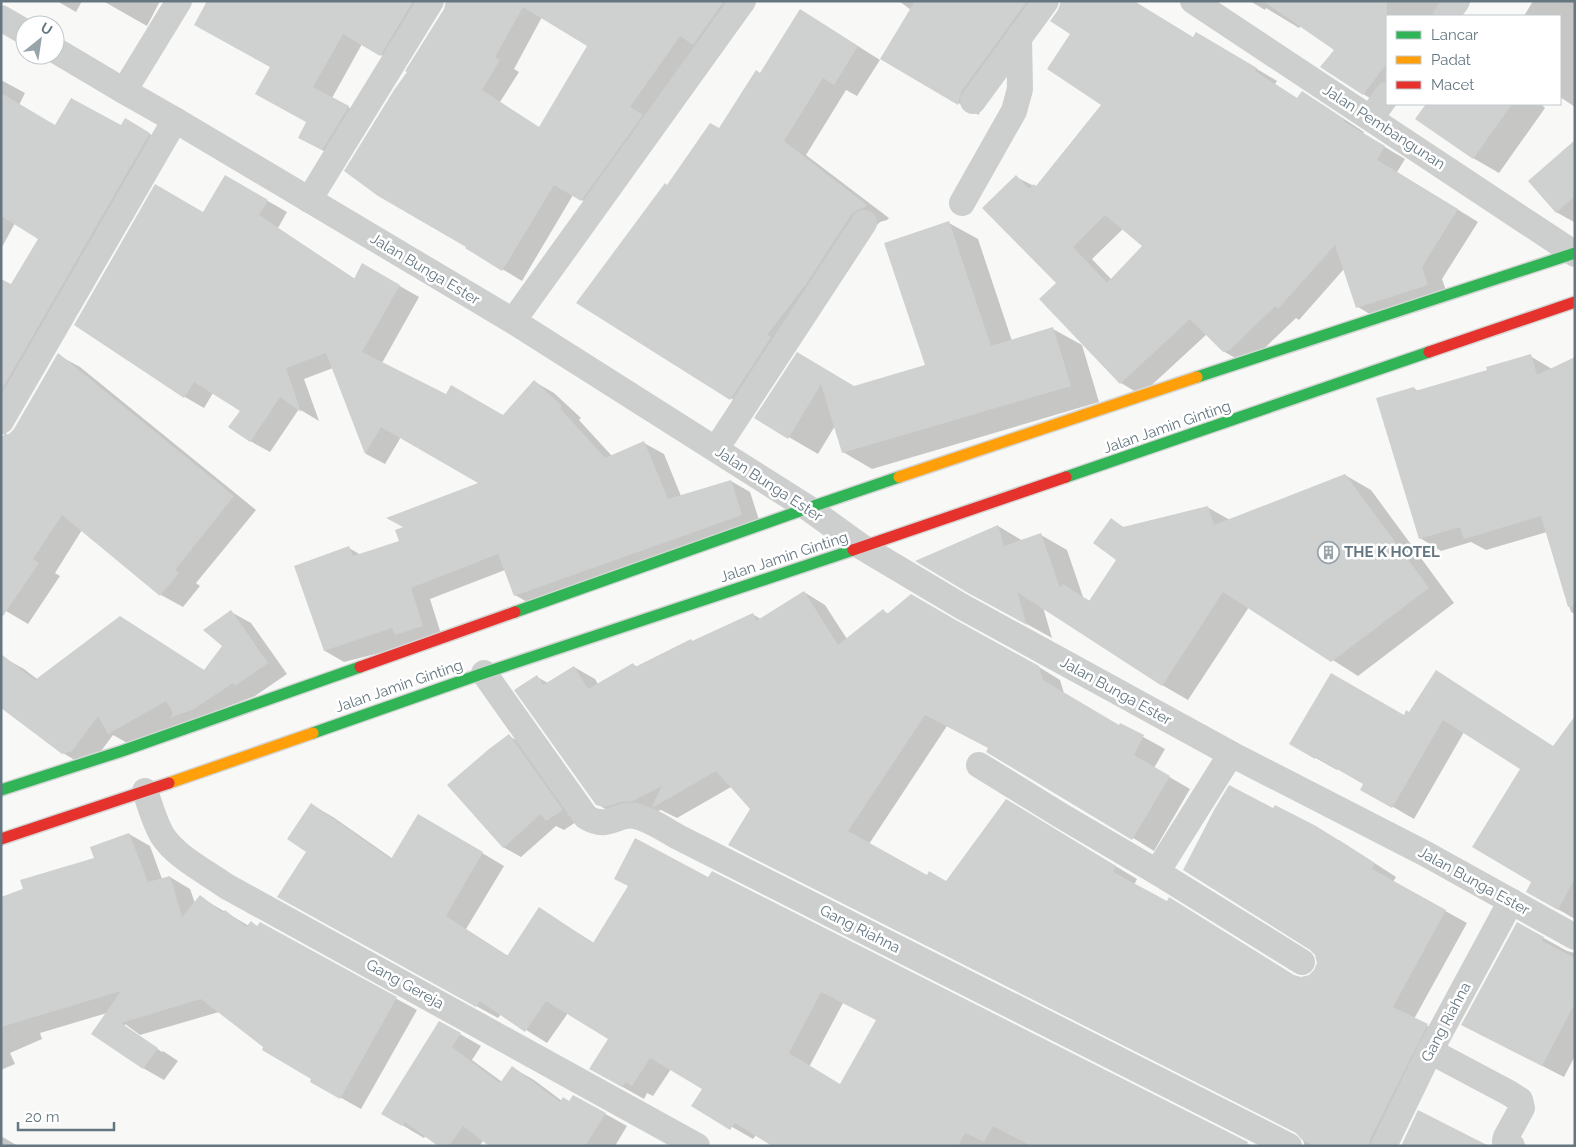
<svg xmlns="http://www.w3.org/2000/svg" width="1576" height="1147" font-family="Raleway,sans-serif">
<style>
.shadow{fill:#0003;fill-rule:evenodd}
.building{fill:#cfd1d1;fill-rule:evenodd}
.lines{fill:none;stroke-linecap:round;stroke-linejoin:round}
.fast-casing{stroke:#d4d5d5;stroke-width:14}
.slow-casing{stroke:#d4d5d5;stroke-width:14}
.jam-casing{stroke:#d4d5d5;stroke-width:14}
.street{stroke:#cdcece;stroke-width:26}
.fast{stroke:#30b455;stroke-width:11}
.slow{stroke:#ff9f0a;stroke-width:11}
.jam{stroke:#e5322d;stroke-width:11}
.labels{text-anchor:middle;stroke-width:5;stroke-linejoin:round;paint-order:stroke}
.street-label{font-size:15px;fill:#647781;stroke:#fff}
.poi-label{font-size:15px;font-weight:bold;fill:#647781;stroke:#fff;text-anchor:start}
</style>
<rect width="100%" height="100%" fill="#f8f8f7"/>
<!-- shadow -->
<g class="shadow">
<polygon points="57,1 82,1 76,12"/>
<polygon points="103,1 160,1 147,26"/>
<polygon points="208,1 441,1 400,66 362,44 332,98 368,118 342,161 300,138 308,122 272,67"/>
<path d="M447 1H750L601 211 573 195 522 281 467 248 408 72 445 9ZM542 17 589 45 540 128 500 102 519 72 514 69Z"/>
<polygon points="899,1 1058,1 981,104 979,115 882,59 911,10"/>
<polygon points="1250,1 1467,1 1456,16 1387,16 1387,104 1385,107 1363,94 1336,50 1301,26 1299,28 1266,8 1265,10"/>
<polygon points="1533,1 1575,1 1575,107 1560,97 1560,16 1524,16"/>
<polygon points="823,24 880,60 857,96 846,90 806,155 889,218 887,220 880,222 874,228 753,412 578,303 668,187 719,130 761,74"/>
<path d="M1193 39 1217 45 1277 81 1275 84 1298 99 1302 93 1323 105 1364 132 1363 134 1405 159 1397 172 1478 222 1442 279 1448 296 1378 319 1358 307 1344 269 1299 320 1296 318 1251 361 1244 363 1223 351 1207 334 1141 395 1121 383 1058 283 1016 177 1036 187ZM1123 229 1144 245 1112 280 1092 259Z"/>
<polygon points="1,80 25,93 19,105 56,127 122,127 126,120 170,146 8,425 6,433 7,436 10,435 15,429 58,355 80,367 256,510 196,583 200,586 183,607 161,595 82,530 55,573 60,576 28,624 1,608 7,436 1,433 1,280 12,286 40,239 15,223 1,249"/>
<polygon points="1427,104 1541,104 1545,108 1499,173 1473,158 1417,119"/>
<polygon points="1575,153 1575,221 1574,222 1556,212"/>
<polygon points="226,177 287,212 278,228 355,279 363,265 419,297 382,363 447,396 503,416 535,382 554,393 581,418 579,420 612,456 644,443 664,454 681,496 731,481 750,492 761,526 534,606 515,595 505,570 430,599 442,637 344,662 325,651 349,548 361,555 401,542 481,483 401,437 385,464 366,454 333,368 304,379 319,421 299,409 270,452 250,441 241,410 213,393 204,408 185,397 75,325 204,214"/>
<polygon points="949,223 978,239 1012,341 1053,329 1082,345 1099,402 872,469 843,452 835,426 818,454 756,418 798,354 854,387 926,366"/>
<polygon points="1530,356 1552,369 1575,359 1575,614 1571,612 1547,532 1486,550 1471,542 1441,551 1420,538 1414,388 1419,392 1489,371"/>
<polygon points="1345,475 1371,490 1454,603 1358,676 1249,607 1188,700 1162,685 1043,607 1052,638 996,607 998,526 1023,541 1041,535 1067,550 1083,597 1090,601 1118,559 1111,520 1125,528 1207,507 1230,520"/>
<polygon points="804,592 825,605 847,639 883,611 889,614 1039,667 1060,680 1064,693 1119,726 1120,724 1165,749 1154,768 1190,789 1154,851 989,748 947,726 869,844 928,877 946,882 1027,813 1137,879 1134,885 1296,977 1302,978 1310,976 1316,970 1339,840 1396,877 1393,882 1467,923 1414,1019 1448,1037 1395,1146 1305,1146 1301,1135 751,857 729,845 751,809 731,787 677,818 661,810 655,812 619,817 597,804 537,677 548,683 574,667 595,679 598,684 633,664 637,667 691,640 693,642 752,614 761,619"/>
<polygon points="231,612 251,623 287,674 255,696 129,744 113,735 93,762 83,765 63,753 4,658 24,669 37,679 120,617 205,671 224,646"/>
<polygon points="1436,672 1554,747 1575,718 1575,919 1528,892 1533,882 1521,768 1464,732 1414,819 1362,789 1365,784 1338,768 1337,770 1291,744 1404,716 1409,714"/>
<polygon points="509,736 526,746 579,820 564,830 556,826 521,857 503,847"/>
<path d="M312 805 333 817 393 859 440 828 504 866 466 929 508 956 540 909 594 943 709 879 713 873 1252 1146H775L756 1135 753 1139 694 1105 703 1089 671 1069 653 1096 647 1093 644 1099 612 1081 609 1039 568 1013 547 1043 501 1014 498 1018 300 909 308 852ZM843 1003 877 1020 840 1085 809 1067Z"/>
<polygon points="129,834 150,846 162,879 170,877 190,889 195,903 200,897 249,926 258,927 260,924 417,1010 361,1109 311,1081 313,1078 265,1047 219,1012 140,1035 125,1024 125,1027 162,1052 163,1051 178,1061 164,1080 143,1068 107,1013 40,1033 42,1039 10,1053 15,1064 1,1070 1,898 96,859"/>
<polygon points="1517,923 1567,951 1575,953 1575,1056 1564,1077 1463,1025"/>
<polygon points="439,1022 481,1046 472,1060 502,1082 513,1068 534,1080 562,1101 570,1102 573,1096 627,1126 615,1146 491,1146 484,1140 479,1146 440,1146 426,1135 424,1138 402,1125"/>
<polygon points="1,1136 18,1146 1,1146"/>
</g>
<!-- building -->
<g class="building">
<polygon points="207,1 413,1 380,56 343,34 313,87 349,106 322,150 298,138 306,122 255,94 270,67 194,25"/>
<path d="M446 1H724L693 45 680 36 630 107 643 115 581 201 554 185 502 271 465 248 466 247 378 196 344 171 394 90 407 72 405 71 444 9ZM523 7 587 46 539 127 482 90 500 60 495 57Z"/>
<polygon points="915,1 1027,1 961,92 958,105 880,59"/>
<path d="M1061 1H1134L1193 37 1196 32 1257 68 1255 71 1297 98 1302 91 1344 119 1343 121 1385 146 1377 160 1458 209 1422 267 1428 285 1356 308 1335 245 1278 309 1275 306 1230 350 1223 352 1190 319 1120 384 1039 299 1056 283 982 208 1016 175 1029 189 1034 184 1036 186 1101 105 1047 69 1070 34 1050 21 1058 10ZM1105 215 1142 246 1107 283 1073 247Z"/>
<polygon points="1263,1 1387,1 1387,63 1363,95 1320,67 1334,50"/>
<polygon points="800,9 858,46 834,85 823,78 784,141 867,205 864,208 857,210 851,215 806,284 767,335 771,337 730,400 576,303 665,183 667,185 710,123 719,128 756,70 760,73"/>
<polygon points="1,93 55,125 71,98 121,125 125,118 150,133 1,391 1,279 11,284 38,239 1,216"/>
<polygon points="1426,104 1512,104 1473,159 1415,119"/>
<polygon points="1575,140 1575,196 1556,213 1528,181"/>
<polygon points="225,175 268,200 259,215 354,279 362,263 400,285 362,352 446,394 451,385 503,415 534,380 562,406 560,408 605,458 644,441 668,499 731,480 742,515 514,596 498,554 411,588 423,626 395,635 392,628 324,651 294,566 349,546 353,556 399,541 395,530 403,527 386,518 478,483 381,427 365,454 326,353 286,368 301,412 280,397 250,442 228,427 240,411 194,382 184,398 74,325 155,184 203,212"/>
<polygon points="949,221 991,346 1053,327 1071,386 842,453 821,384 788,439 754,418 797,352 854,386 925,365 884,243"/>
<polygon points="58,353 234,496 175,570 179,573 160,596 62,515 33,559 39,563 1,619 1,436 9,434 14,429"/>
<polygon points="1531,354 1537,375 1575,357 1575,606 1568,607 1541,516 1464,539 1460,527 1419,539 1376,398 1414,387 1415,391 1487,370 1486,367"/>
<polygon points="1345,474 1429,588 1331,662 1223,592 1162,686 1017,592 1027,625 968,593 915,561 998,525 1004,546 1041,533 1060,588 1063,584 1089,601 1116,560 1093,543 1111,518 1123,527 1208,506 1214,525"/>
<polygon points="804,591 838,645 883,609 887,614 911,594 954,619 1039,666 1043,680 1119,725 1120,723 1144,735 1134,755 1170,776 1132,840 986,752 988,748 925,715 848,831 927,875 929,871 946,881 1006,799 1116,866 1113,872 1167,901 1169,897 1294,975 1301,977 1309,975 1314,970 1317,963 1315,955 1310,950 1183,870 1214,810 1229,785 1273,808 1275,805 1316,826 1375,863 1372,869 1446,910 1393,1007 1428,1024 1370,1139 1369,1146 1315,1146 1302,1140 1296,1133 728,845 750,809 716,771 654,807 652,806 662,786 633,801 621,802 605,807 596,805 514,690 537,675 543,685 574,666 588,689 633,663 635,667 691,639 692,641 753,613 756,621"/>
<polygon points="231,610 268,663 235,686 233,683 194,709 170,718 173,713 166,701 108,734 98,716 72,751 62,754 1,708 1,654 35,680 120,616 204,670 222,646 203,630"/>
<polygon points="1436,670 1553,746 1575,716 1575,878 1558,910 1526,892 1531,882 1472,847 1520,769 1443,720 1392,808 1360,790 1363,784 1316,757 1315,759 1289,744 1331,673 1404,715 1406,710 1409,712"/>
<polygon points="509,734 563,810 546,821 541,814 503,848 447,785 489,749"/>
<path d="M311 803 391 859 418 814 483 852 446 916 507 956 539 907 593 943 628 886 614 879 635 838 708 877 712 871 1248 1142 1246 1146H1031L993 1126 984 1142 965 1133 958 1146H772L735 1123 730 1130 691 1106 702 1089 650 1058 632 1086 626 1082 622 1087 589 1069 608 1039 546 1001 525 1032 480 1001 476 1007 277 897 306 852 287 839ZM821 992 876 1020 840 1084 789 1053Z"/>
<polygon points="129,833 148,882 170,876 182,917 200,895 223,913 225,910 246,927 251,921 257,926 260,922 397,997 340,1099 310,1082 311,1079 262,1050 263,1047 201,999 121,1023 158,1048 143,1069 91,1034 121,991 1,1027 1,897 23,889 20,880 94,858 90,847"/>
<polygon points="1517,922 1544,937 1542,941 1575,958 1575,1003 1542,1066 1461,1025"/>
<polygon points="439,1021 461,1033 452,1047 500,1083 512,1066 560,1102 563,1097 569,1101 573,1095 606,1113 585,1146 489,1146 463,1126 449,1146 438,1146 405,1122 402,1126 381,1114"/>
<polygon points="1418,1110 1489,1146 1401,1146"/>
</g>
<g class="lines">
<defs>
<g id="fast">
<polyline points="1197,377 1575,253"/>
<polyline points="1066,477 1429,352"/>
<polyline points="515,612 808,508 899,477"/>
<polyline points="313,733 484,673 853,550"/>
<polyline points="1,790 122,751 360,667"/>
</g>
<g id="slow">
<polyline points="899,477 1197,377"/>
<polyline points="169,783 313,733"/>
</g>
<g id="jam">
<polyline points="1429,352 1575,302"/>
<polyline points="853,550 1066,477"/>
<polyline points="360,667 515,612"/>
<polyline points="1,839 169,783"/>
</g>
</defs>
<!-- fast casing -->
<use href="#fast" class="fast-casing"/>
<!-- slow casing -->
<use href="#slow" class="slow-casing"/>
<!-- jam casing -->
<use href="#jam" class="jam-casing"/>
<!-- street -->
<g class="street">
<polyline points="1193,1 1575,254"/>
<polyline points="1446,16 1457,1"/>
<polyline points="1,18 25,32"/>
<polyline points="55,50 124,91 175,120 513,321 808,508 862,547 961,606 1231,754 1426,854 1575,937"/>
<polyline points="124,91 179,1"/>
<polyline points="973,101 1046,1"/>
<polyline points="1371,118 1387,95"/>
<polyline points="309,200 431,1"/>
<polyline points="962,203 1014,111 1020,89 1019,37"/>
<polyline points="513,321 743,1"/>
<polyline points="1,421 175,120"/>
<polyline points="716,449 864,223"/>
<path d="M484 673 586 817C609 831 618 812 635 816 650 819 665 830 678 837L1289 1146"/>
<polyline points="979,765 1060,815 1157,872 1302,962"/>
<path d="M145 791C150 805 154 821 162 835 176 857 205 871 226 886L697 1146"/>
<polyline points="1157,872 1231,754"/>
<polyline points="1430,1051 1509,1093 1520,1100 1522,1108 1506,1137 1505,1141 1512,1146"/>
<polyline points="1384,1146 1430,1051 1511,901"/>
</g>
<!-- fast -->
<use href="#fast" class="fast"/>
<!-- slow -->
<use href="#slow" class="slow"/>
<!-- jam -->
<use href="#jam" class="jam"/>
</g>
<!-- icons -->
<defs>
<symbol id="building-ring" viewBox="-11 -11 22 22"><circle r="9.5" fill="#fff" stroke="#98a4aa" stroke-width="1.5"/><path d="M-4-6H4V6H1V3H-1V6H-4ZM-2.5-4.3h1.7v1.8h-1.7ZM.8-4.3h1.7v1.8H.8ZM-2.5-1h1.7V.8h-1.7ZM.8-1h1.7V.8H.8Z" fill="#98a4aa"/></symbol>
</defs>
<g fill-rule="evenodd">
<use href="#building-ring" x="1316" y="540" width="25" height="25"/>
</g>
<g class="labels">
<!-- street labels -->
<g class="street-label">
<text transform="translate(1384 127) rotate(33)" y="5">Jalan Pembangunan</text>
<text transform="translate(425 269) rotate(31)" y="5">Jalan Bunga Ester</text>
<text transform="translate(1167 427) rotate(-19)" y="5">Jalan Jamin Ginting</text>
<text transform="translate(769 484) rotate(33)" y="5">Jalan Bunga Ester</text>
<text transform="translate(784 557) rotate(-18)" y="5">Jalan Jamin Ginting</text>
<text transform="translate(399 686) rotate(-19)" y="5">Jalan Jamin Ginting</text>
<text transform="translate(1116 691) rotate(29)" y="5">Jalan Bunga Ester</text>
<text transform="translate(1474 881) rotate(29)" y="5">Jalan Bunga Ester</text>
<text transform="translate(860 929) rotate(27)" y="5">Gang Riahna</text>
<text transform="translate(405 984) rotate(29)" y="5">Gang Gereja</text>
<text transform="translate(1446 1022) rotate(-62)" y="5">Gang Riahna</text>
</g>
<!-- poi labels -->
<g class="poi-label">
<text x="1344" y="557">THE K HOTEL</text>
</g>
</g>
<!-- border -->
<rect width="1576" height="1147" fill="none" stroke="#647781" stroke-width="5"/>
<!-- legend -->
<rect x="1386" y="15" width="175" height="90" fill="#ffffff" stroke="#c1c9cd"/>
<rect x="1396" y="31" width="25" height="8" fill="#30b455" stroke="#c1c9cd"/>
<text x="1431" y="40" font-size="15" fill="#647781">Lancar</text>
<rect x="1396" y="56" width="25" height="8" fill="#ff9f0a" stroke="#c1c9cd"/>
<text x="1431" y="65" font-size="15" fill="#647781">Padat</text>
<rect x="1396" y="81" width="25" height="8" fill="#e5322d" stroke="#c1c9cd"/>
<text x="1431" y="90" font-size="15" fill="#647781">Macet</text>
<!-- north arrow -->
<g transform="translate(40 40) rotate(30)"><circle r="24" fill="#ffffff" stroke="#c1c9cd"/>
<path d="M0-4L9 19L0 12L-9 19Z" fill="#98a4aa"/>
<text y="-8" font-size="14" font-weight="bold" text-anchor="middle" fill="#647781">U</text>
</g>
<!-- scale -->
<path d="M18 1122v8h96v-8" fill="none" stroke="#647781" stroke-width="2.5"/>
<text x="25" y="1122" font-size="15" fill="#647781" stroke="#ffffff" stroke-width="4" paint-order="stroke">20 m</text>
</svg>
